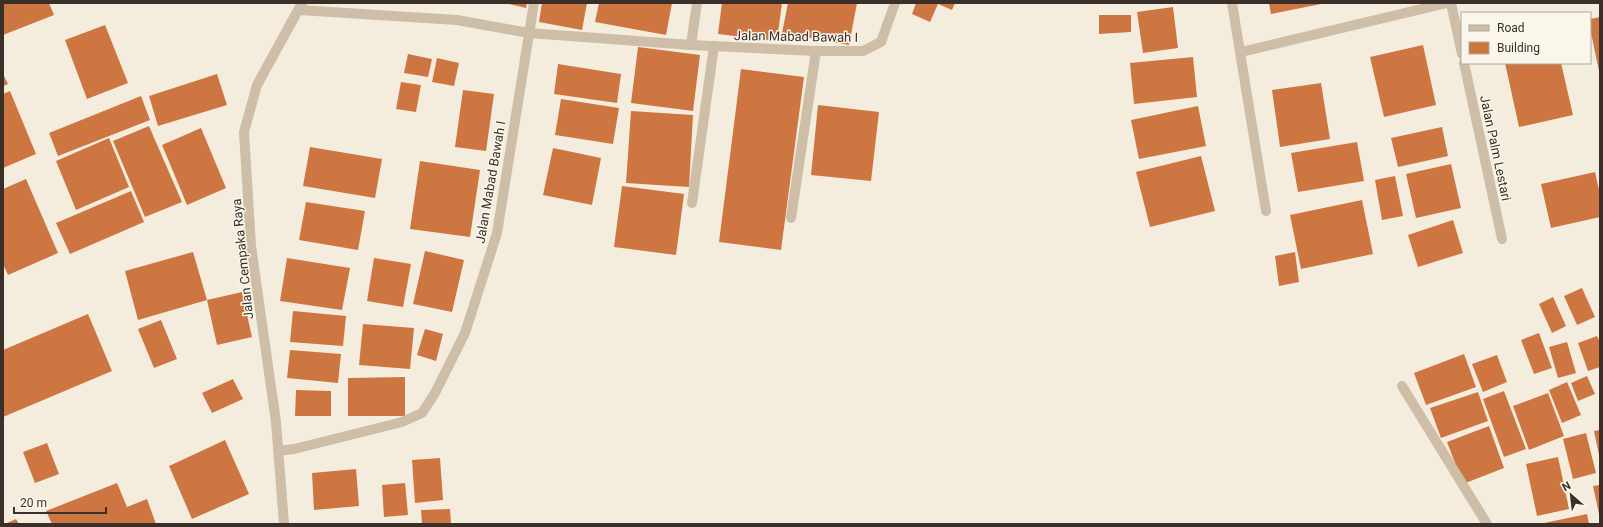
<svg xmlns="http://www.w3.org/2000/svg" width="1603" height="527" font-family="Roboto,sans-serif">
<style>
.building{fill:#ce7642}
.lines{fill:none;stroke-linecap:round;stroke-linejoin:round}
.minor{stroke:#cebea8;stroke-width:10}
.labels{text-anchor:middle;stroke-width:3;stroke-linejoin:round;paint-order:stroke}
.street-label{font-size:13px;fill:#3a3029;stroke:#fbf6eb}
</style>
<rect width="100%" height="100%" fill="#f4edde"/>
<!-- building -->
<g class="building">
<polygon points="3,3 49,3 54,15 3,35"/>
<polygon points="505,3 527,3 526,8"/>
<polygon points="542,3 587,3 582,30 539,22"/>
<polygon points="599,3 672,3 666,35 595,22"/>
<polygon points="722,3 782,3 777,41 718,34"/>
<polygon points="788,3 857,3 849,45 782,33"/>
<polygon points="916,3 955,3 952,10 938,4 930,22 912,14"/>
<polygon points="1269,3 1321,3 1321,4 1271,14"/>
<polygon points="1173,7 1178,48 1143,53 1137,12"/>
<polygon points="1099,15 1131,15 1131,32 1099,34"/>
<polygon points="1600,17 1600,71 1599,71 1590,28 1590,19"/>
<polygon points="105,25 128,83 87,99 65,40"/>
<polygon points="1423,45 1436,105 1384,117 1370,57"/>
<polygon points="638,47 700,55 693,111 631,103"/>
<polygon points="408,54 432,59 428,77 404,73"/>
<polygon points="1193,57 1197,97 1134,104 1130,63"/>
<polygon points="437,58 459,63 454,86 432,82"/>
<polygon points="1505,63 1561,63 1573,115 1519,127"/>
<polygon points="558,64 621,74 617,103 554,94"/>
<polygon points="741,69 804,77 781,250 719,242"/>
<polygon points="3,74 8,84 3,86"/>
<polygon points="217,74 227,105 158,126 149,96"/>
<polygon points="401,82 421,85 416,112 396,109"/>
<polygon points="1321,83 1330,139 1280,147 1272,90"/>
<polygon points="463,90 494,94 486,151 455,147"/>
<polygon points="10,91 36,154 3,168 3,94"/>
<polygon points="141,96 150,120 58,156 49,133"/>
<polygon points="561,99 619,108 613,144 555,135"/>
<polygon points="818,105 879,112 871,181 811,175"/>
<polygon points="1198,106 1206,146 1139,159 1131,120"/>
<polygon points="631,111 693,115 689,187 626,183"/>
<polygon points="149,126 182,202 145,217 113,141"/>
<polygon points="1442,127 1448,156 1398,167 1391,138"/>
<polygon points="201,128 226,188 187,205 162,145"/>
<polygon points="109,138 129,187 76,210 56,161"/>
<polygon points="1357,142 1364,181 1298,192 1291,153"/>
<polygon points="310,147 382,159 375,198 303,186"/>
<polygon points="553,148 601,158 592,205 543,195"/>
<polygon points="1201,156 1215,211 1150,227 1136,172"/>
<polygon points="420,161 480,170 470,237 410,229"/>
<polygon points="1451,164 1461,208 1416,218 1406,174"/>
<polygon points="1595,172 1600,194 1600,217 1551,228 1541,184"/>
<polygon points="1395,176 1403,216 1382,220 1375,180"/>
<polygon points="26,179 58,253 8,275 3,264 3,189"/>
<polygon points="622,186 684,194 676,255 614,247"/>
<polygon points="131,191 144,222 70,254 56,223"/>
<polygon points="1362,200 1373,254 1301,269 1290,215"/>
<polygon points="306,202 365,211 358,250 299,240"/>
<polygon points="1453,220 1463,253 1418,267 1408,235"/>
<polygon points="425,251 464,260 452,312 413,304"/>
<polygon points="193,252 207,300 138,320 125,271"/>
<polygon points="1295,252 1299,282 1279,286 1275,256"/>
<polygon points="287,258 350,268 342,310 280,301"/>
<polygon points="374,258 411,264 403,307 367,301"/>
<polygon points="1582,288 1595,317 1577,325 1564,296"/>
<polygon points="242,292 252,337 217,345 207,300"/>
<polygon points="1553,297 1566,326 1552,333 1539,304"/>
<polygon points="293,311 346,316 343,346 290,342"/>
<polygon points="88,314 112,371 3,417 3,350"/>
<polygon points="161,320 177,359 154,368 138,329"/>
<polygon points="363,324 414,328 410,369 359,365"/>
<polygon points="425,329 443,334 436,361 417,355"/>
<polygon points="1539,333 1552,368 1534,374 1521,340"/>
<polygon points="1597,336 1600,342 1600,367 1588,371 1578,343"/>
<polygon points="1567,342 1576,373 1558,378 1549,347"/>
<polygon points="290,350 341,354 338,383 287,378"/>
<polygon points="1464,354 1476,387 1426,405 1414,373"/>
<polygon points="1497,355 1507,382 1483,392 1472,364"/>
<polygon points="1587,376 1595,394 1578,401 1571,383"/>
<polygon points="405,377 405,416 348,416 348,378"/>
<polygon points="233,379 243,399 212,413 202,393"/>
<polygon points="1567,382 1581,415 1562,423 1549,390"/>
<polygon points="296,390 331,391 331,416 295,416"/>
<polygon points="1504,391 1526,449 1504,457 1483,399"/>
<polygon points="1478,392 1488,421 1441,438 1430,408"/>
<polygon points="1548,393 1564,436 1529,450 1513,406"/>
<polygon points="1489,426 1504,468 1463,484 1447,442"/>
<polygon points="1600,430 1600,455 1599,455 1594,431"/>
<polygon points="1586,433 1596,473 1573,479 1563,439"/>
<polygon points="225,440 249,494 192,519 169,466"/>
<polygon points="47,443 59,474 35,483 23,452"/>
<polygon points="1558,457 1569,509 1537,516 1526,464"/>
<polygon points="440,458 443,500 415,503 412,460"/>
<polygon points="356,469 359,506 314,510 312,473"/>
<polygon points="117,483 127,507 147,499 156,524 52,524 46,511"/>
<polygon points="405,483 408,515 384,517 382,485"/>
<polygon points="1600,485 1600,514 1599,514 1593,486"/>
<polygon points="450,509 451,524 422,524 421,510"/>
<polygon points="1587,514 1589,524 1544,524 1544,523"/>
<polygon points="16,519 19,524 5,524"/>
</g>
<g class="lines">
<!-- minor -->
<g class="minor">
<polyline points="1232,3 1266,211"/>
<polyline points="1451,3 1462,54"/>
<polyline points="299,10 457,20 529,33 691,45 697,3"/>
<polyline points="691,45 816,51 863,51 881,42 895,3"/>
<polyline points="1241,52 1447,3"/>
<polyline points="1464,63 1502,239"/>
<polyline points="692,203 714,46"/>
<polyline points="791,218 816,51"/>
<polyline points="1402,386 1487,524"/>
<polyline points="278,451 294,449 402,422 422,413 435,393 465,333 497,233 534,3"/>
<polyline points="284,524 276,422 251,246 244,132 257,85 302,3"/>
</g>
</g>
<g class="labels">
<!-- street labels -->
<g class="street-label">
<text transform="translate(796 36) rotate(1)" y="5">Jalan Mabad Bawah I</text>
<text transform="translate(1496 148) rotate(78)" y="5">Jalan Palm Lestari</text>
<text transform="translate(490 182) rotate(-80)" y="5">Jalan Mabad Bawah I</text>
<text transform="translate(242 259) rotate(-96)" y="5">Jalan Cempaka Raya</text>
</g>
</g>
<!-- border -->
<rect width="1603" height="527" fill="none" stroke="#3a3029" stroke-width="8"/>
<!-- legend -->
<rect x="1461" y="12" width="130" height="52" fill="#fbf6eb" stroke="#aea79d"/>
<rect x="1469" y="25" width="20" height="6" fill="#cebea8" stroke="#aea79d"/>
<text x="1497" y="32" font-size="12" fill="#3a3029">Road</text>
<rect x="1469" y="42" width="20" height="12" fill="#ce7642" stroke="#aea79d"/>
<text x="1497" y="52" font-size="12" fill="#3a3029">Building</text>
<!-- north arrow -->
<g transform="translate(1571 495) rotate(332)" stroke="#fbf6eb" stroke-width="3" paint-order="stroke">
<path d="M0-3L7 15L0 10L-7 15Z" fill="#3a3029"/>
<text y="-6" font-size="11" font-weight="bold" text-anchor="middle" fill="#3a3029">N</text>
</g>
<!-- scale -->
<path d="M14 507v6h92v-6" fill="none" stroke="#3a3029" stroke-width="2"/>
<text x="20" y="507" font-size="12" fill="#3a3029" stroke="#fbf6eb" stroke-width="3" paint-order="stroke">20 m</text>
</svg>
